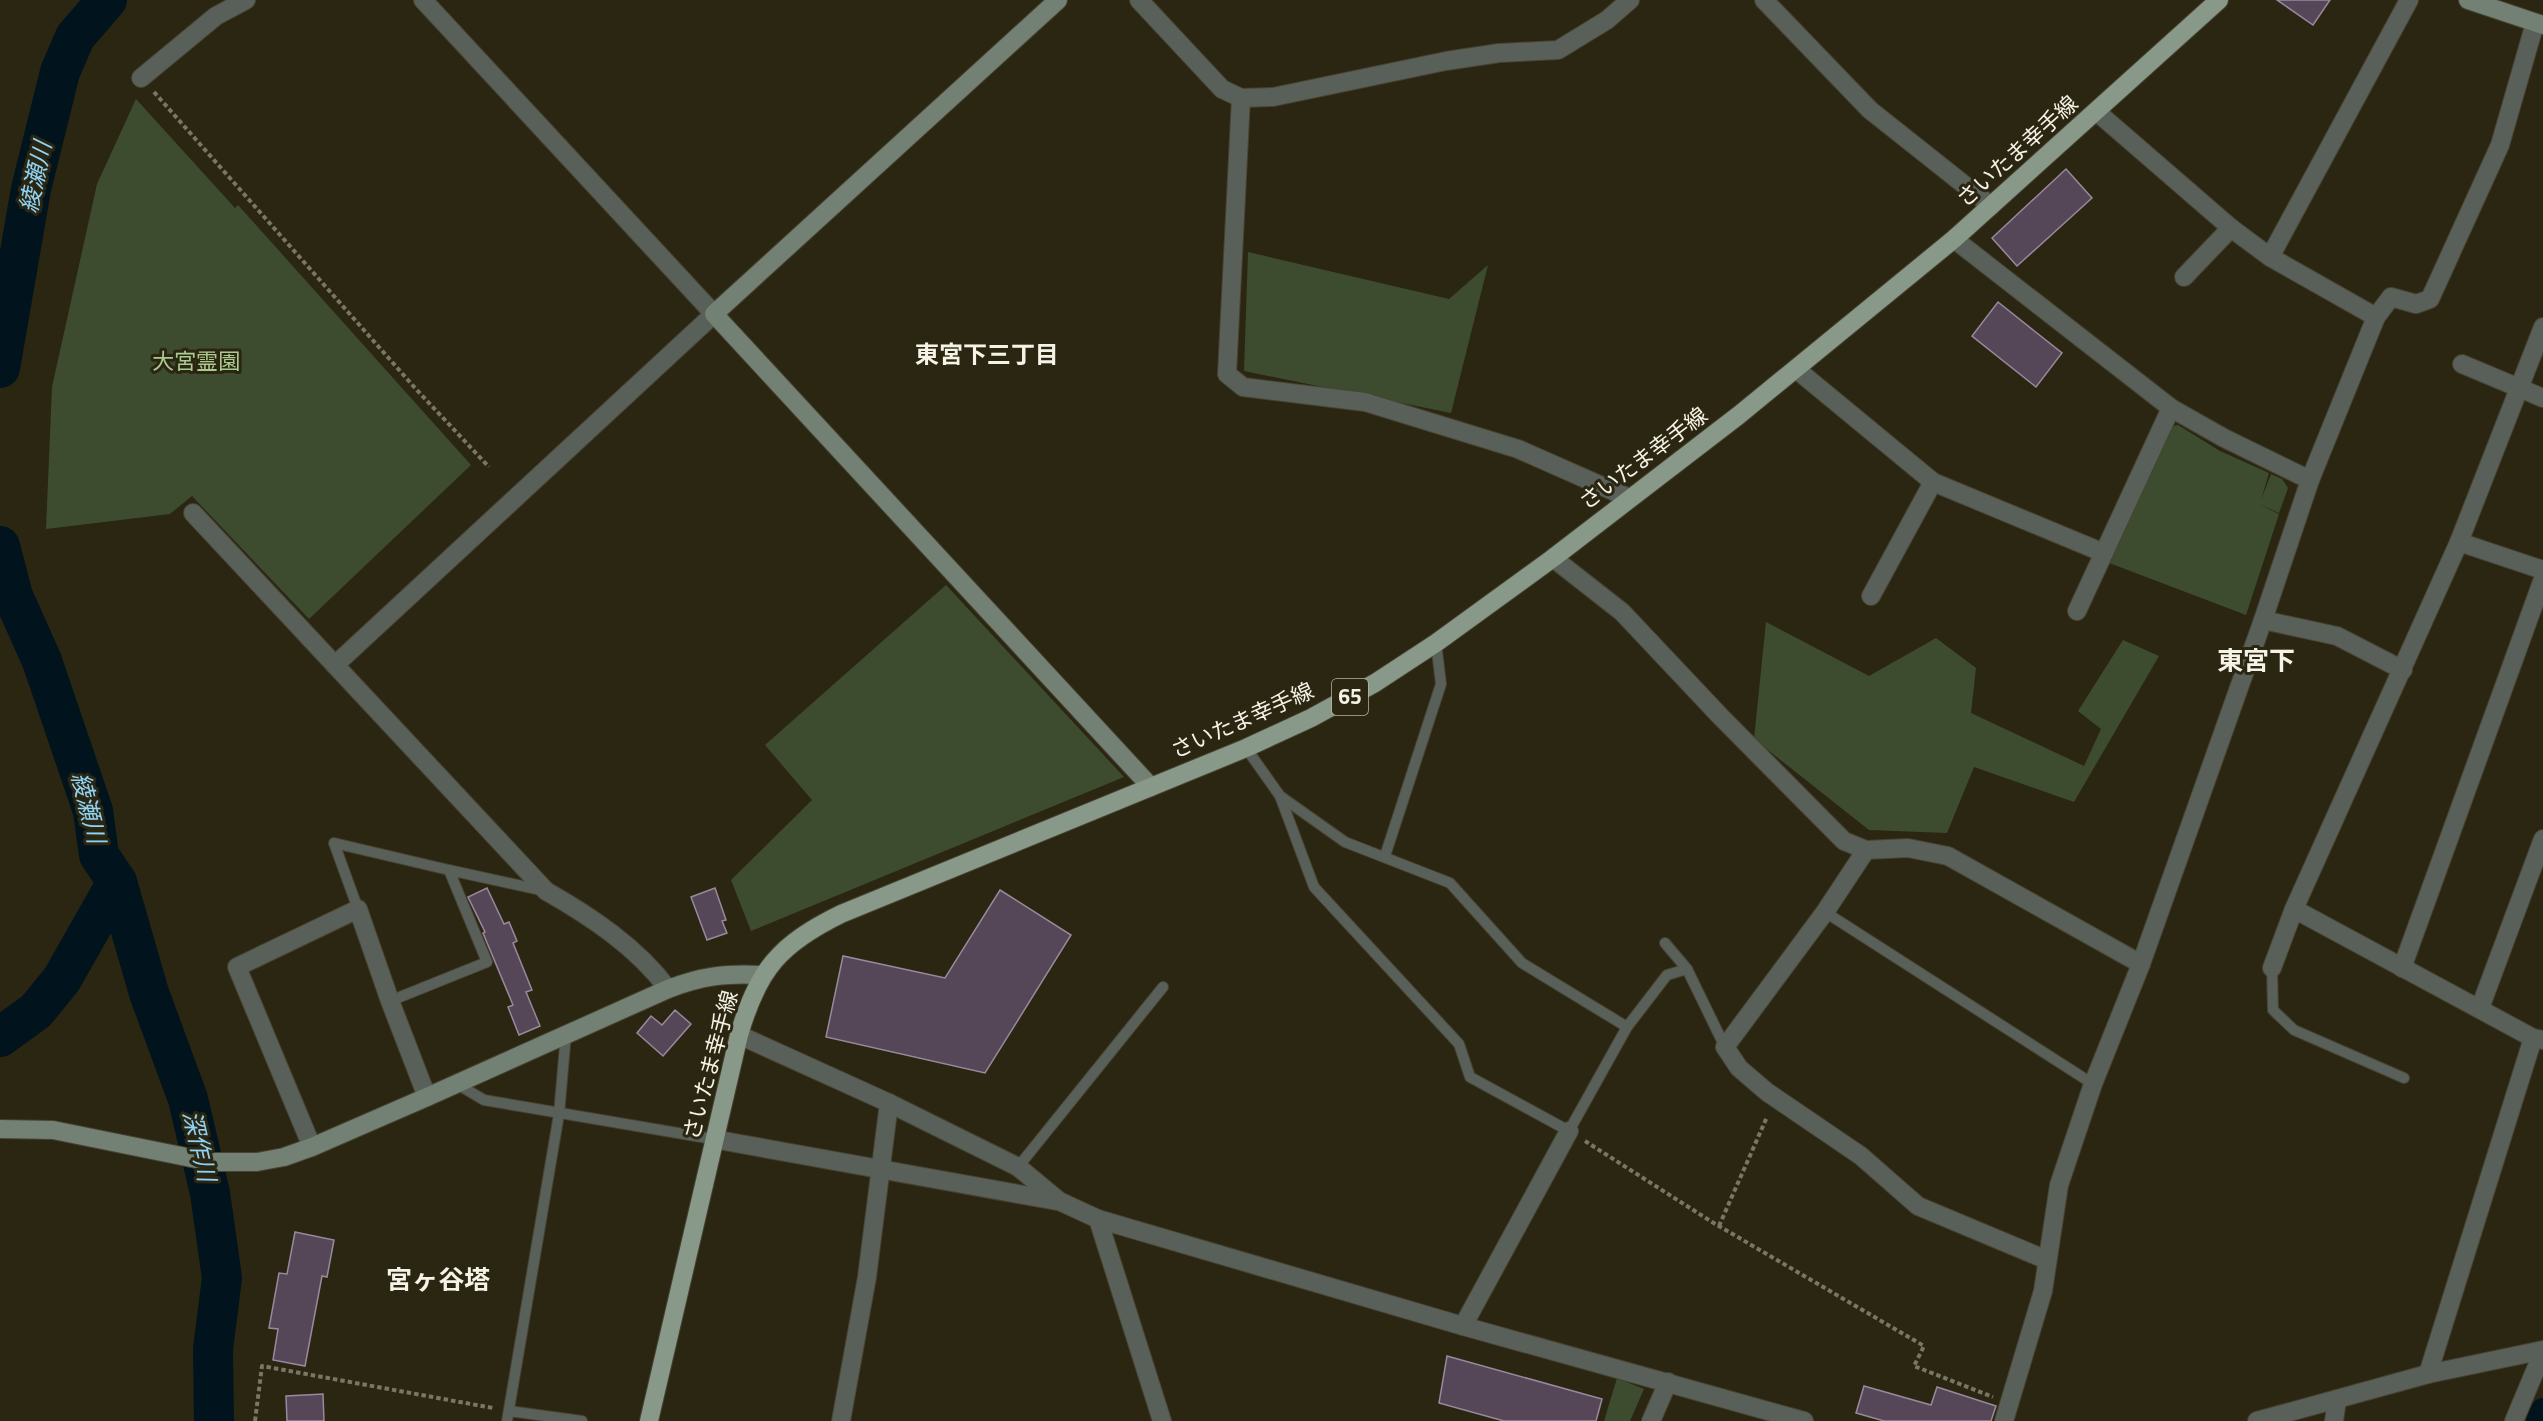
<svg xmlns="http://www.w3.org/2000/svg" width="2543" height="1421" font-family="'Titillium Web','Noto Sans JP',sans-serif">
<style>
.green{fill:#3d4c2f}
.lines{fill:none;stroke-linecap:round;stroke-linejoin:round}
.canal{stroke:#01131d;stroke-width:24}
.river{stroke:#01131d;stroke-width:40}
.building{fill:#554758;stroke:#99899c;stroke-width:1.5}
.lane-casing{stroke:#474330;stroke-width:12}
.street-casing{stroke:#474330;stroke-width:20}
.secondary-casing{stroke:#474330;stroke-width:20}
.primary-casing{stroke:#474330;stroke-width:20}
.path{stroke:#7a7665;stroke-width:4;stroke-dasharray:4.5 3;stroke-linecap:butt}
.lane{stroke:#586059;stroke-width:10}
.street{stroke:#586059;stroke-width:18}
.secondary{stroke:#738074;stroke-width:18}
.primary{stroke:#88998a;stroke-width:18}
.labels{text-anchor:middle;stroke-width:6;stroke-linejoin:round;paint-order:stroke}
.shield{fill:#2b2612;stroke:#b8b5a6;stroke-width:1.5}
.shield-label{font-size:21px;font-weight:bold;fill:#f5f2e6}
.street-label{font-size:22px;fill:#f5f2e6;stroke:#2b2612}
.park-label{font-size:22px;fill:#aaca90;stroke:#2b2612}
.water-label{font-size:24px;font-style:italic;fill:#8fd4f8;stroke:#2b2612}
.neighbourhood-label{font-size:24px;font-weight:bold;fill:#f5f2e6;stroke:#2b2612}
.quarter-label{font-size:26px;font-weight:bold;fill:#f5f2e6;stroke:#2b2612}
</style>
<rect width="100%" height="100%" fill="#2b2612"/>
<!-- green -->
<g class="green">
<polygon points="136,99 235,208 238,205 471,465 309,619 192,496 170,514 46,529 52,387 97,184"/>
<polygon points="1248,252 1449,299 1488,265 1451,413 1244,371"/>
<polygon points="2178,425 2220,451 2269,473 2261,500 2271,474 2282,479 2288,488 2279,513 2259,504 2279,514 2246,615 2104,561 2169,427"/>
<polygon points="946,585 1124,777 751,931 731,880 812,800 765,745"/>
<polygon points="1766,622 1869,676 1936,638 1976,668 1971,713 2084,766 2101,729 2078,711 2123,640 2159,656 2074,802 1974,767 1947,833 1869,830 1754,739"/>
<polygon points="1617,1378 1644,1389 1630,1421 1604,1421"/>
</g>
<g class="lines">
<!-- canal -->
<polyline class="canal" points="2538,1421 2543,1410"/>
<!-- river -->
<g class="river">
<polyline points="0,368 31,189 60,72 75,37 107,0"/>
<polyline points="0,546 13,596 42,661 93,811 99,855 117,882 149,993 188,1099 210,1193 222,1278 213,1349 214,1421"/>
<polyline points="0,1037 36,1011 62,979 117,882"/>
</g>
</g>
<!-- building -->
<g class="building">
<polygon points="2277,0 2330,0 2313,25"/>
<polygon points="2066,169 2092,198 2017,266 1992,238"/>
<polygon points="1998,302 2062,353 2036,387 1972,336"/>
<polygon points="487,888 504,924 509,922 517,941 513,943 532,990 526,992 540,1026 519,1035 508,1007 513,1005 483,933 485,932 468,897"/>
<polygon points="715,888 726,920 722,921 727,933 707,940 691,897"/>
<polygon points="1000,890 1071,935 985,1073 826,1037 843,956 945,978"/>
<polygon points="675,1010 691,1024 663,1056 637,1033 651,1016 662,1025"/>
<polygon points="295,1232 334,1240 327,1277 322,1276 305,1366 273,1360 278,1329 269,1328 279,1273 287,1274"/>
<polygon points="1447,1356 1602,1399 1596,1421 1504,1421 1439,1403"/>
<polygon points="1864,1386 1931,1405 1937,1387 1996,1406 1991,1421 1884,1421 1856,1413"/>
<polygon points="323,1394 324,1421 287,1421 286,1396"/>
</g>
<g class="lines">
<defs>
<g id="lane">
<polyline points="1246,748 1280,796 1314,887 1459,1044 1470,1077 1569,1131 1627,1027 1667,975 1687,969"/>
<polyline points="1280,796 1345,842 1450,883 1522,963 1627,1027"/>
<polyline points="1385,856 1441,684 1436,643"/>
<polyline points="358,909 334,843 449,870"/>
<polyline points="1825,912 2093,1084"/>
<polyline points="1665,943 1687,969 1725,1047"/>
<polyline points="2272,968 2273,1010 2294,1030 2404,1078"/>
<polyline points="390,1001 487,962 449,870 545,891"/>
<polyline points="457,1084 484,1100 713,1139"/>
<polyline points="1018,1167 1163,987"/>
<polyline points="509,1411 582,1421"/>
<polyline points="507,1421 559,1114 566,1034"/>
</g>
<g id="street">
<polyline points="1139,0 1222,89 1241,98 1273,97 1446,61 1499,53 1558,50 1607,20 1630,0"/>
<polyline points="1764,0 1870,110 1991,206"/>
<polyline points="141,78 216,16 246,0"/>
<polyline points="1241,98 1227,374 1243,387 1365,402 1518,449 1629,498"/>
<polyline points="2097,112 2231,228 2270,257 2376,317"/>
<polyline points="1954,239 2171,408 2224,438 2310,480"/>
<polyline points="2270,257 2409,0"/>
<polyline points="2184,277 2231,228"/>
<polyline points="2462,364 2543,398"/>
<polyline points="1796,369 1933,482 2104,553"/>
<path d="M193 513 546 891C590 916 637 947 668 989"/>
<polyline points="2459,542 2543,570"/>
<polyline points="1553,558 1622,612 1720,716 1844,841 1866,850 1908,848 1948,856 2141,964"/>
<polyline points="1871,596 1933,482"/>
<polyline points="2077,611 2171,408"/>
<polyline points="2263,620 2337,636 2403,670"/>
<polyline points="335,665 714,314 423,0"/>
<polyline points="1866,850 1825,912 1725,1047 1739,1068 1767,1092 1861,1156 1918,1206 2047,1260"/>
<polyline points="2294,909 2533,1038 2543,1040"/>
<polyline points="2272,968 2294,909 2459,542 2543,327"/>
<polyline points="2402,968 2543,579"/>
<polyline points="2480,1008 2543,839"/>
<polyline points="739,1035 889,1103 1018,1167 1059,1201 1098,1219 1463,1326 1804,1421"/>
<polyline points="713,1139 1057,1201"/>
<polyline points="312,1147 237,967 358,909 390,1001 427,1097"/>
<polyline points="1098,1219 1162,1421"/>
<polyline points="1463,1326 1569,1131"/>
<polyline points="2428,1374 2533,1038"/>
<polyline points="841,1421 867,1277 889,1103"/>
<polyline points="1651,1421 1668,1382"/>
<polyline points="2004,1421 2043,1291 2059,1185 2093,1084 2141,964 2263,620 2310,480 2376,317 2391,297 2416,304 2430,299 2500,145 2535,23"/>
<polyline points="2257,1421 2428,1374 2543,1350"/>
<polyline points="2334,1421 2337,1400"/>
<polyline points="2514,1421 2543,1352"/>
</g>
<g id="secondary">
<polyline points="1058,0 714,314 1151,787"/>
<polyline points="2468,0 2543,25"/>
<path d="M0 1129 53 1130 211 1162H257L284 1157 312 1147 427 1097 668 989C702 976 726 973 762 975"/>
</g>
<path id="primary" d="M649 1421 739 1035C758 969 780 944 841 914L1246 748 1311 718 1375 683 1436 643 1553 558 1739 415 1954 239 2219 0"/>
</defs>
<!-- lane casing -->
<use href="#lane" class="lane-casing"/>
<!-- street casing -->
<use href="#street" class="street-casing"/>
<!-- secondary casing -->
<use href="#secondary" class="secondary-casing"/>
<!-- primary casing -->
<use href="#primary" class="primary-casing"/>
<!-- path -->
<g class="path">
<polyline points="154,92 415,388 489,467"/>
<polyline points="1585,1141 1712,1222 1924,1346 1914,1366 1993,1397"/>
<polyline points="1719,1226 1767,1117"/>
<polyline points="255,1421 262,1366 493,1408"/>
</g>
<!-- lane -->
<use href="#lane" class="lane"/>
<!-- street -->
<use href="#street" class="street"/>
<!-- secondary -->
<use href="#secondary" class="secondary"/>
<!-- primary -->
<use href="#primary" class="primary"/>
</g>
<g class="labels">
<!-- shield labels -->
<rect class="shield" x="1332" y="679" width="36" height="36" rx="4.5"/>
<g class="shield-label">
<text x="1350" y="704">65</text>
</g>
<!-- street labels -->
<g class="street-label">
<text transform="translate(2017 151) rotate(-42)" y="8">さいたま幸手線</text>
<text transform="translate(1643 458) rotate(-37)" y="8">さいたま幸手線</text>
<text transform="translate(1242 720) rotate(-24)" y="8">さいたま幸手線</text>
<text transform="translate(710 1065) rotate(-75)" y="8">さいたま幸手線</text>
</g>
<!-- park labels -->
<g class="park-label">
<text x="196" y="369">大宮霊園</text>
</g>
<!-- water labels -->
<g class="water-label">
<text transform="translate(36 177) rotate(-78)" y="8">綾瀬川</text>
<text transform="translate(88 808) rotate(76)" y="8">綾瀬川</text>
<text transform="translate(199 1146) rotate(77)" y="8">深作川</text>
</g>
<!-- neighbourhood labels -->
<g class="neighbourhood-label">
<text x="987" y="363">東宮下三丁目</text>
</g>
<!-- quarter labels -->
<g class="quarter-label">
<text x="2256" y="670">東宮下</text>
<text x="438" y="1289">宮ヶ谷塔</text>
</g>
</g>
</svg>
